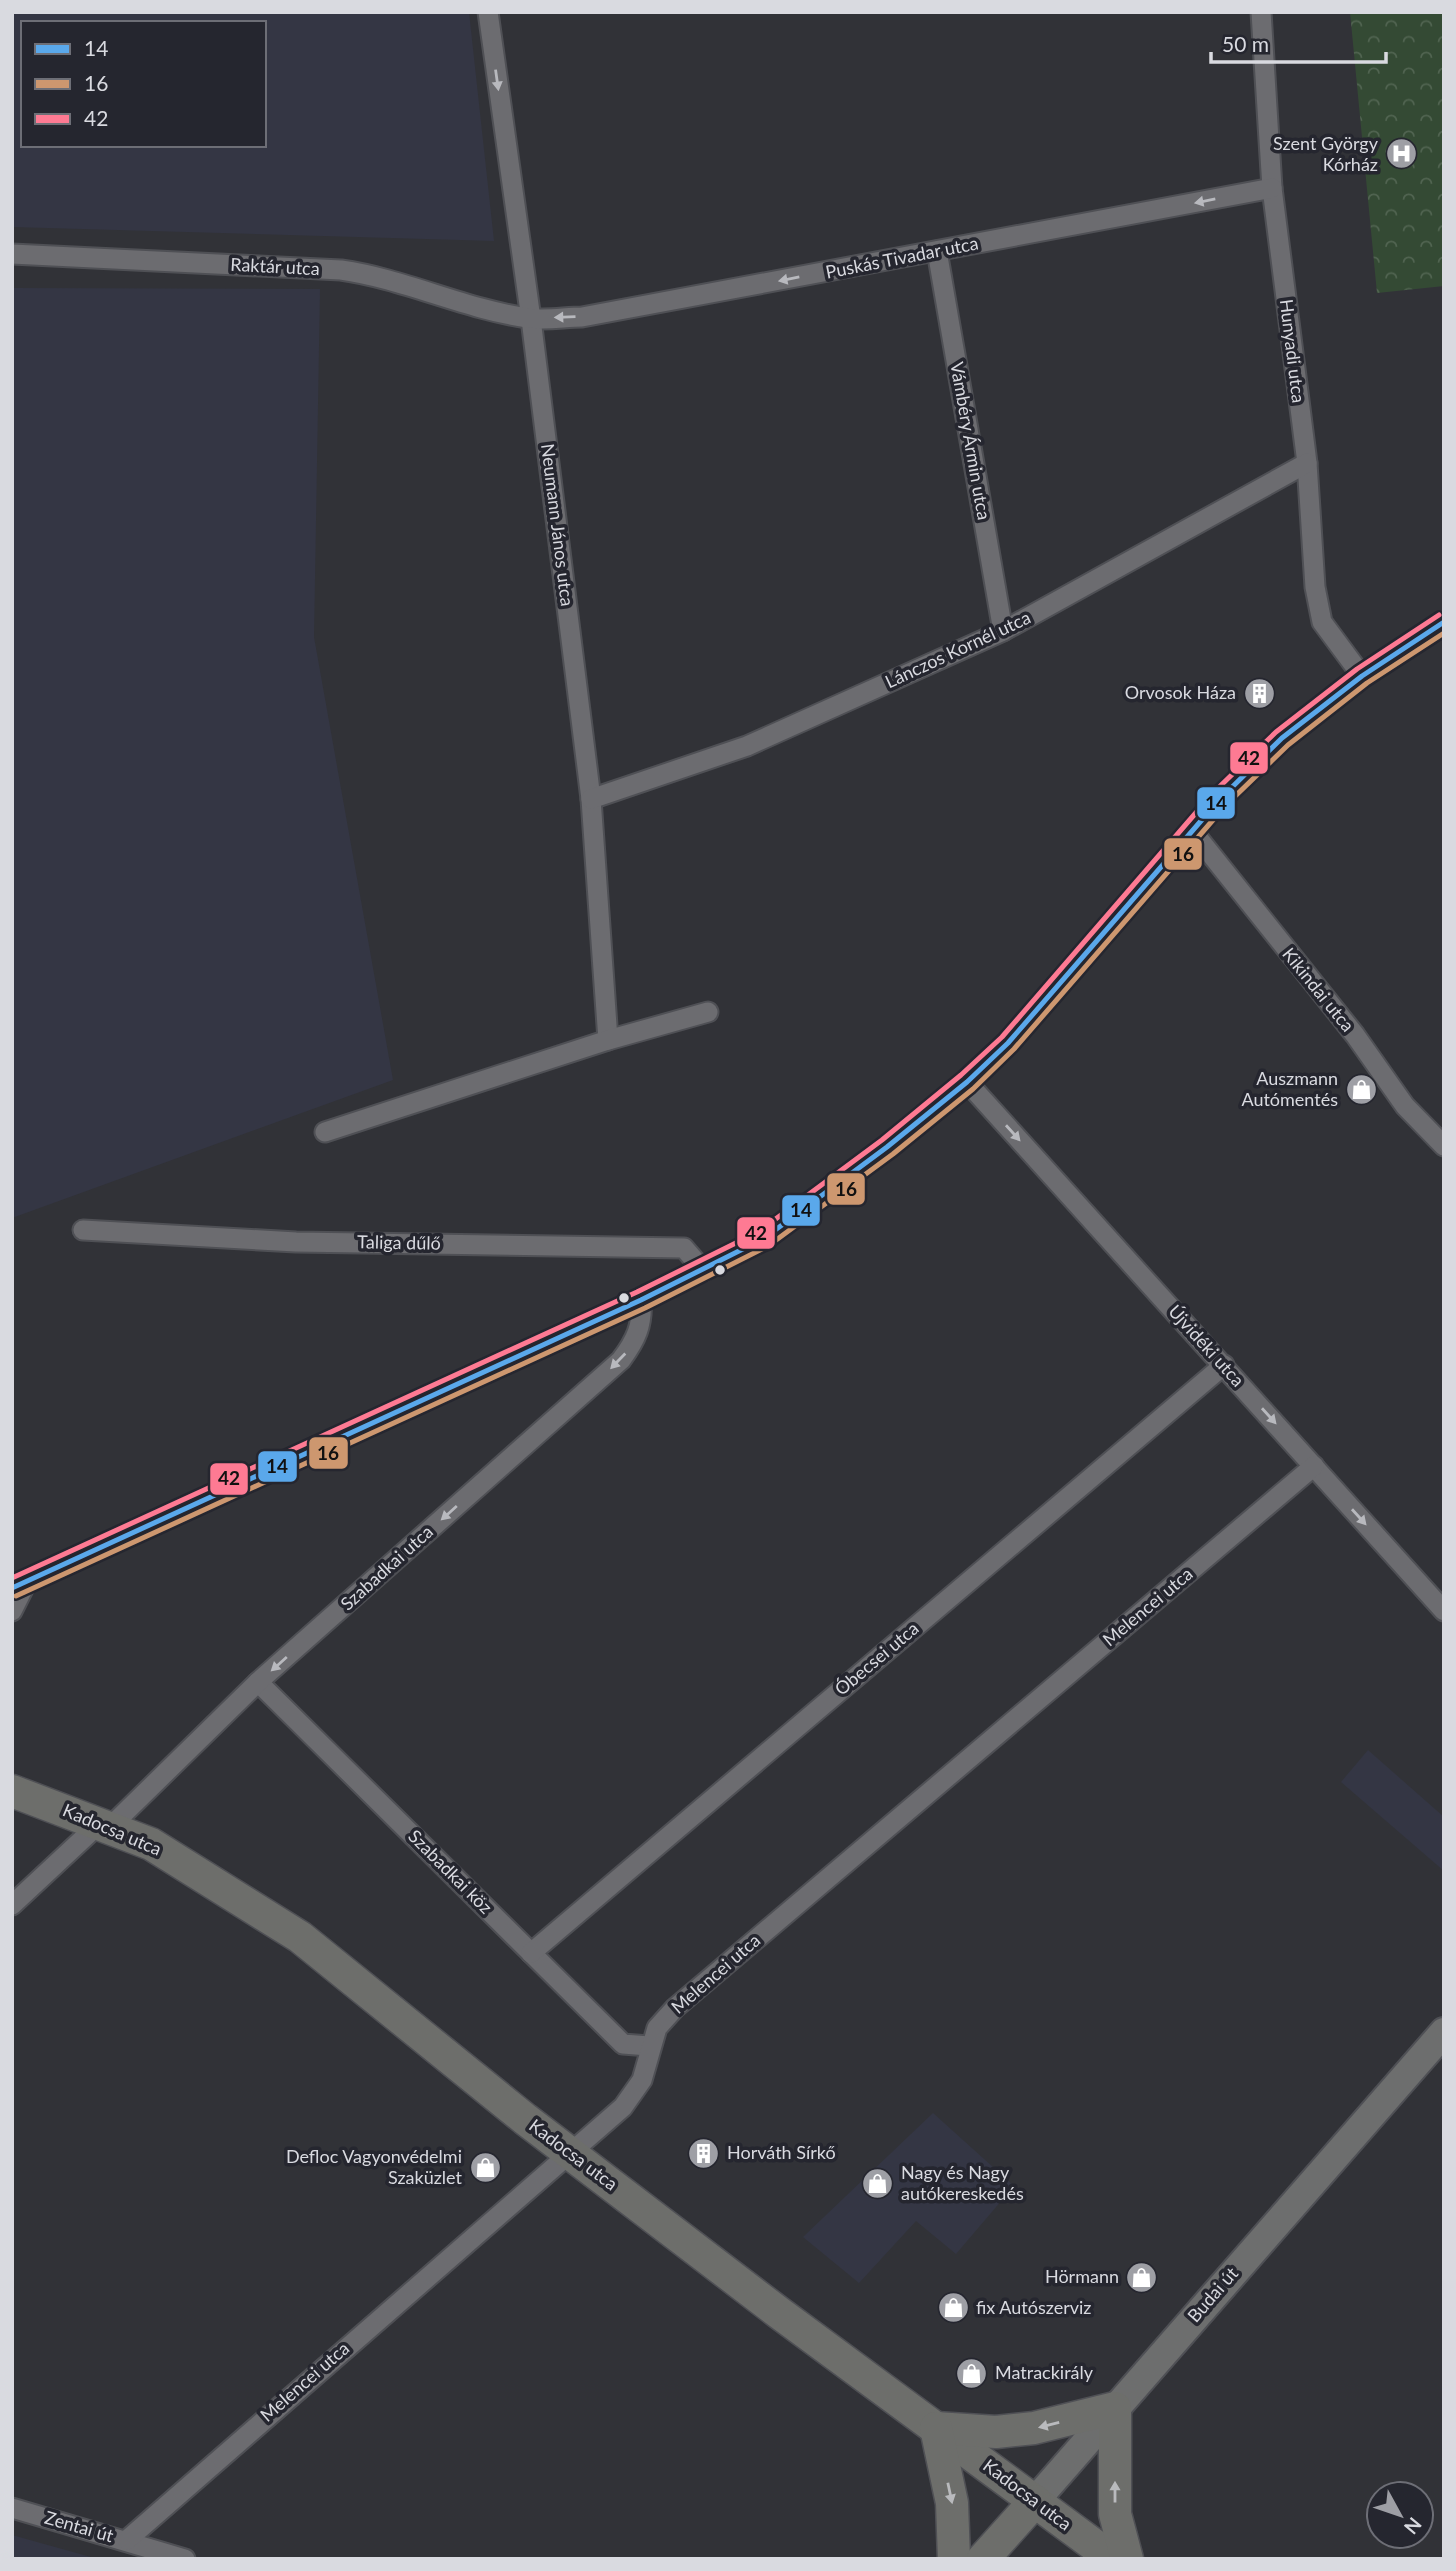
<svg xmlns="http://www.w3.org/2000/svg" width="1456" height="2571" font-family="Lato,sans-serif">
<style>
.built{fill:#343644;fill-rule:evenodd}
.park{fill:url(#park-crowns)}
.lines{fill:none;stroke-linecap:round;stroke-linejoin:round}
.street-casing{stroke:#4f5055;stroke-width:23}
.secondary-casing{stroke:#4f5055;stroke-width:32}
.primary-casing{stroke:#4f5055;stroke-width:35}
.street{stroke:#6c6c70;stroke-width:19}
.secondary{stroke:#6d6e6e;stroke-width:28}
.primary{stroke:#6d6e6b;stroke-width:32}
.bus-1-casing{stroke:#25262f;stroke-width:10}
.bus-2-casing{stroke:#25262f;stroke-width:10}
.bus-3-casing{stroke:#25262f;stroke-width:10}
.bus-1{stroke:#5aa8eb;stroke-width:5}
.bus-2{stroke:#cd976f;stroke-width:5}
.bus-3{stroke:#fe7a93;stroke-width:5}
.oneway{fill:#b8b9be}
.oneway2{fill:#b9babd}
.bus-dot{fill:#d9dae0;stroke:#25262f;stroke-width:2.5}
.labels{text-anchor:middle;stroke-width:7;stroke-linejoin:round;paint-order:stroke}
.poi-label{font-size:18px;fill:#d9dae0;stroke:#25262f;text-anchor:end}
.street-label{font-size:18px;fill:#d9dae0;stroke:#25262f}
.line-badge{stroke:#25262f;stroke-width:2.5}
.pale-badge-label{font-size:19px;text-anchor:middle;font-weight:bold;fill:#111}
</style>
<defs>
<pattern id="park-crowns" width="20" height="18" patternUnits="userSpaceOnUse" patternTransform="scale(1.75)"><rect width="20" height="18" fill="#344a34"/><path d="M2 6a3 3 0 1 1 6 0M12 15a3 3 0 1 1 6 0" fill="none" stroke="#516451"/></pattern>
</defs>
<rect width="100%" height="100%" fill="#313237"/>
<!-- built -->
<g class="built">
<path d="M12 12H469L494 241 12 227ZM23 23H264V145H23Z"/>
<polygon points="12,288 320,289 314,637 393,1080 12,1218"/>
<polygon points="1368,1750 1444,1817 1444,1871 1341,1782"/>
<polygon points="933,2113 1014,2186 956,2254 916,2221 859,2283 803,2237"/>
<polygon points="12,2535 98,2559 12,2559"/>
</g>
<!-- park -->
<polygon class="park" points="1350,12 1444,12 1444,286 1377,293"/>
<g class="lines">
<defs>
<g id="street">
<polyline points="488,12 531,319 591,799 608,1040"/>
<polyline points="1261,12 1272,188 1307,463 1315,587 1322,622 1362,676"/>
<polyline points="937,251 1003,631"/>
<path d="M12 254 341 270C405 279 464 309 528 318 545 321 565 317 582 317L1272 188"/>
<polyline points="591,799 747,746 1003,631 1307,463"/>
<polyline points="1194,833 1355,1035 1405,1106 1444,1146"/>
<polyline points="967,1082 1444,1611"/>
<polyline points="325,1132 608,1040 708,1012"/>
<polyline points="83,1230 296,1242 684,1248 704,1271"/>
<polyline points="12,1588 641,1300 763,1239 887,1147 967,1082 1008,1043 1220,799 1282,738 1362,676 1444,622"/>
<polyline points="12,1611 27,1581"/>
<polyline points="258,1682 623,2044 649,2046"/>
<path d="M110 1827 258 1682 621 1360C636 1340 643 1325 641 1300"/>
<polyline points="12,1905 100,1823"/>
<polyline points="531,1953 1224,1365"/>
<polyline points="12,2508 185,2559"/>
<polyline points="127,2540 623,2107 642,2080 657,2028 675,2008 1314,1466"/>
</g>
<polyline id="secondary" points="1035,2501 1444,2032"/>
<g id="primary">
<polyline points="12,1791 151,1844 300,1937 525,2119 778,2312 1113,2559"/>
<polyline points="936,2428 996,2432 1034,2428 1115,2408 1115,2514 1127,2559"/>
<polyline points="936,2428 952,2503 954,2559"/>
<polyline points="983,2559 1035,2501"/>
</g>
</defs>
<!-- street casing -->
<use href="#street" class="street-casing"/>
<!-- secondary casing -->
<use href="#secondary" class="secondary-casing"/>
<!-- primary casing -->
<use href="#primary" class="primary-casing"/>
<!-- street -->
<use href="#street" class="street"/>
<!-- secondary -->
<use href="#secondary" class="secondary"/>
<!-- primary -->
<use href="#primary" class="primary"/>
<defs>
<polyline id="bus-1" points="12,1588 641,1300 763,1239 887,1147 967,1082 1008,1043 1220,799 1282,738 1362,676 1444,622"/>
<polyline id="bus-2" points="16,1596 645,1308 768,1246 893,1154 973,1089 1014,1049 1226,805 1288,745 1367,683 1444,633"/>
<polyline id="bus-3" points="12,1578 637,1292 758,1232 882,1140 961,1075 1002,1037 1213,793 1276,732 1357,669 1439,615"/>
</defs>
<!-- bus-1 casing -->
<use href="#bus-1" class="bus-1-casing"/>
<!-- bus-2 casing -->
<use href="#bus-2" class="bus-2-casing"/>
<!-- bus-3 casing -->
<use href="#bus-3" class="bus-3-casing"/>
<!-- bus-1 -->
<use href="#bus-1" class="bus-1"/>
<!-- bus-2 -->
<use href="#bus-2" class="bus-2"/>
<!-- bus-3 -->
<use href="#bus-3" class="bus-3"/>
</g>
<!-- one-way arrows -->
<defs><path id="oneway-solid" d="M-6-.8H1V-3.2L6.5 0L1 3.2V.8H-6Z" transform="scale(1.75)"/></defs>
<g class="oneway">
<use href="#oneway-solid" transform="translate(497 80) rotate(82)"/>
<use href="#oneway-solid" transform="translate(1205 201) rotate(169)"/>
<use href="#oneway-solid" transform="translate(789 279) rotate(169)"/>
<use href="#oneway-solid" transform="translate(565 317) rotate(178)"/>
<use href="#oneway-solid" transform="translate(1013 1133) rotate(48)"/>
<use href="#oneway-solid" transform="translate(618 1361) rotate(134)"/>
<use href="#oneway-solid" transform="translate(1269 1416) rotate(48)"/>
<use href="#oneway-solid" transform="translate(449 1513) rotate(138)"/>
<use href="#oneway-solid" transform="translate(1359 1517) rotate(48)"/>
<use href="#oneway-solid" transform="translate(279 1664) rotate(138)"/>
</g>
<g class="oneway2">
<use href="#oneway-solid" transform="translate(1049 2425) rotate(166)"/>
<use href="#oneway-solid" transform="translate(1115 2492) rotate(-90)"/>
<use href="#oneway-solid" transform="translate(950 2493) rotate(78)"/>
</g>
<!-- icons -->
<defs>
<symbol id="hospital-disc" viewBox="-11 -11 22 22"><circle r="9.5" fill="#9e9fa5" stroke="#25262f"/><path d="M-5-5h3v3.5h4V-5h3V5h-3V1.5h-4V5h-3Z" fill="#fff"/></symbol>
<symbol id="building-disc" viewBox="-11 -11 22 22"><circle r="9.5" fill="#9e9fa5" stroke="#25262f"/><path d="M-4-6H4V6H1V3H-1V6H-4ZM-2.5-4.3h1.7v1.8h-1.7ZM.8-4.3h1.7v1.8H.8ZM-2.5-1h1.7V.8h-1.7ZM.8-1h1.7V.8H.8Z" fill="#fff"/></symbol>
<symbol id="shop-disc" viewBox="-11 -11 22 22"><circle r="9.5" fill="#9e9fa5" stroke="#25262f"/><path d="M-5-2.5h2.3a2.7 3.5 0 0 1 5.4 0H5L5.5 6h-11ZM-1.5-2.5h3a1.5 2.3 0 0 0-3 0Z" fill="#fff"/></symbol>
</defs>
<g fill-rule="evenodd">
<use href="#hospital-disc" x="1384" y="136" width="35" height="35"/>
<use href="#building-disc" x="1242" y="676" width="35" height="35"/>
<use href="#shop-disc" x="1344" y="1072" width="35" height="35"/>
<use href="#building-disc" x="686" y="2136" width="35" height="35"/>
<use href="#shop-disc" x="468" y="2150" width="35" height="35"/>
<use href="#shop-disc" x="860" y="2166" width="35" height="35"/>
<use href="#shop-disc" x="1124" y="2260" width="35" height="35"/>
<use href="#shop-disc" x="936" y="2290" width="35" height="35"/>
<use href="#shop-disc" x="954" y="2356" width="35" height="35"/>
</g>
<!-- markers -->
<g class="bus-dot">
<circle cx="720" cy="1270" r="6"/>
<circle cx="624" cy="1298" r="6"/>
</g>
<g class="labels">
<!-- poi labels -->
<g class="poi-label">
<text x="1378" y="150">Szent György<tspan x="1378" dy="21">Kórház</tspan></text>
<text x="1236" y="699">Orvosok Háza</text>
<text x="1338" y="1085">Auszmann<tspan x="1338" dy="21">Autómentés</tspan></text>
<text x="727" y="2159" text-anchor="start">Horváth Sírkő</text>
<text x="462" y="2163">Defloc Vagyonvédelmi<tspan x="462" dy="21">Szaküzlet</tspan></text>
<text x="901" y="2179" text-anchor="start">Nagy és Nagy<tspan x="901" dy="21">autókereskedés</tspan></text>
<text x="1119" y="2283">Hörmann</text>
<text x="976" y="2314" text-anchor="start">fix Autószerviz</text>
<text x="995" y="2379" text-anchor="start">Matrackirály</text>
</g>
<!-- street labels -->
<g class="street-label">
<text transform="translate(902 258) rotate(-11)" y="6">Puskás Tivadar utca</text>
<text transform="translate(275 267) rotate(3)" y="6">Raktár utca</text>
<text transform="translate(1292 351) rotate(83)" y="6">Hunyadi utca</text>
<text transform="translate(970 441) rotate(80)" y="6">Vámbéry Ármin utca</text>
<text transform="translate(557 525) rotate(83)" y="6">Neumann János utca</text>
<text transform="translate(958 650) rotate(-25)" y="6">Lánczos Kornél utca</text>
<text transform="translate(1318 990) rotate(51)" y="6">Kikindai utca</text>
<text transform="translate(399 1243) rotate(1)" y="6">Taliga dűlő</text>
<text transform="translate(1206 1346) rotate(48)" y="6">Újvidéki utca</text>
<text transform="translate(387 1568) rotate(-42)" y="6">Szabadkai utca</text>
<text transform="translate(1148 1607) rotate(-40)" y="6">Melencei utca</text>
<text transform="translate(877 1659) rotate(-40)" y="6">Óbecsei utca</text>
<text transform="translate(112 1830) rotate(23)" y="6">Kadocsa utca</text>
<text transform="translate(450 1872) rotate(45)" y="6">Szabadkai köz</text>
<text transform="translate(716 1974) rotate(-41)" y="6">Melencei utca</text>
<text transform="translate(573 2155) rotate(37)" y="6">Kadocsa utca</text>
<text transform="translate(1213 2295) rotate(-49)" y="6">Budai út</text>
<text transform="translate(305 2382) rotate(-41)" y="6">Melencei utca</text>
<text transform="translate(1027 2495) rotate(37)" y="6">Kadocsa utca</text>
<text transform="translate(79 2527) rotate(16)" y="6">Zentai út</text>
</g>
</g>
<g class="line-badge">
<rect x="1229" y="741" width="40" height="34" rx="7" fill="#fe7a93"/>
<rect x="1196" y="786" width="40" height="34" rx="7" fill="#5aa8eb"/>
<rect x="1163" y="837" width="40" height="34" rx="7" fill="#cd976f"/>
<rect x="826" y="1172" width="40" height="34" rx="7" fill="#cd976f"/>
<rect x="781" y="1194" width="40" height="33" rx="7" fill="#5aa8eb"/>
<rect x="736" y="1216" width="40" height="34" rx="7" fill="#fe7a93"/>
<rect x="308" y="1436" width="41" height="34" rx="7" fill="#cd976f"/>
<rect x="257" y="1450" width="41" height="33" rx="7" fill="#5aa8eb"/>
<rect x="209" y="1462" width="40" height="34" rx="7" fill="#fe7a93"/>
</g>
<g class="pale-badge-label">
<text x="1249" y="765">42</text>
<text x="1216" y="810">14</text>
<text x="1183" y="861">16</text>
<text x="846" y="1196">16</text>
<text x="801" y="1217">14</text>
<text x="756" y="1240">42</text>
<text x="328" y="1460">16</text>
<text x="277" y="1473">14</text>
<text x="229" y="1485">42</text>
</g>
<!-- border -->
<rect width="1456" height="2571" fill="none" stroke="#d9dae0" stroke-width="28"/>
<!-- legend -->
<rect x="21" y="21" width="245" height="126" fill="#25262f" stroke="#6d6e76" stroke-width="2"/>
<rect x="35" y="44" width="35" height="10" fill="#5aa8eb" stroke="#6d6e76" stroke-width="2"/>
<text x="84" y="56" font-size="21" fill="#d9dae0">14</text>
<rect x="35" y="79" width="35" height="10" fill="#cd976f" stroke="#6d6e76" stroke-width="2"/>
<text x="84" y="91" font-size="21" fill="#d9dae0">16</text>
<rect x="35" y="114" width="35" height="10" fill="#fe7a93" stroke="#6d6e76" stroke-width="2"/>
<text x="84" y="126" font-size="21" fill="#d9dae0">42</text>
<!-- north arrow -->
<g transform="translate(1400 2515) rotate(130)"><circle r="33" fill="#25262f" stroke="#6d6e76" stroke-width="2"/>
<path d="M0-5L12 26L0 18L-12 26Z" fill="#9e9fa5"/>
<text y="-10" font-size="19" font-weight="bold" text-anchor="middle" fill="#d9dae0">N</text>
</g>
<!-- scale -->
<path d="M1211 52v10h175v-10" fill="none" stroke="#d9dae0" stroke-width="3.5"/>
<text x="1222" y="52" font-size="21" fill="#d9dae0" stroke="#25262f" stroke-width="5" paint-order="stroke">50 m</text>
</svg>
